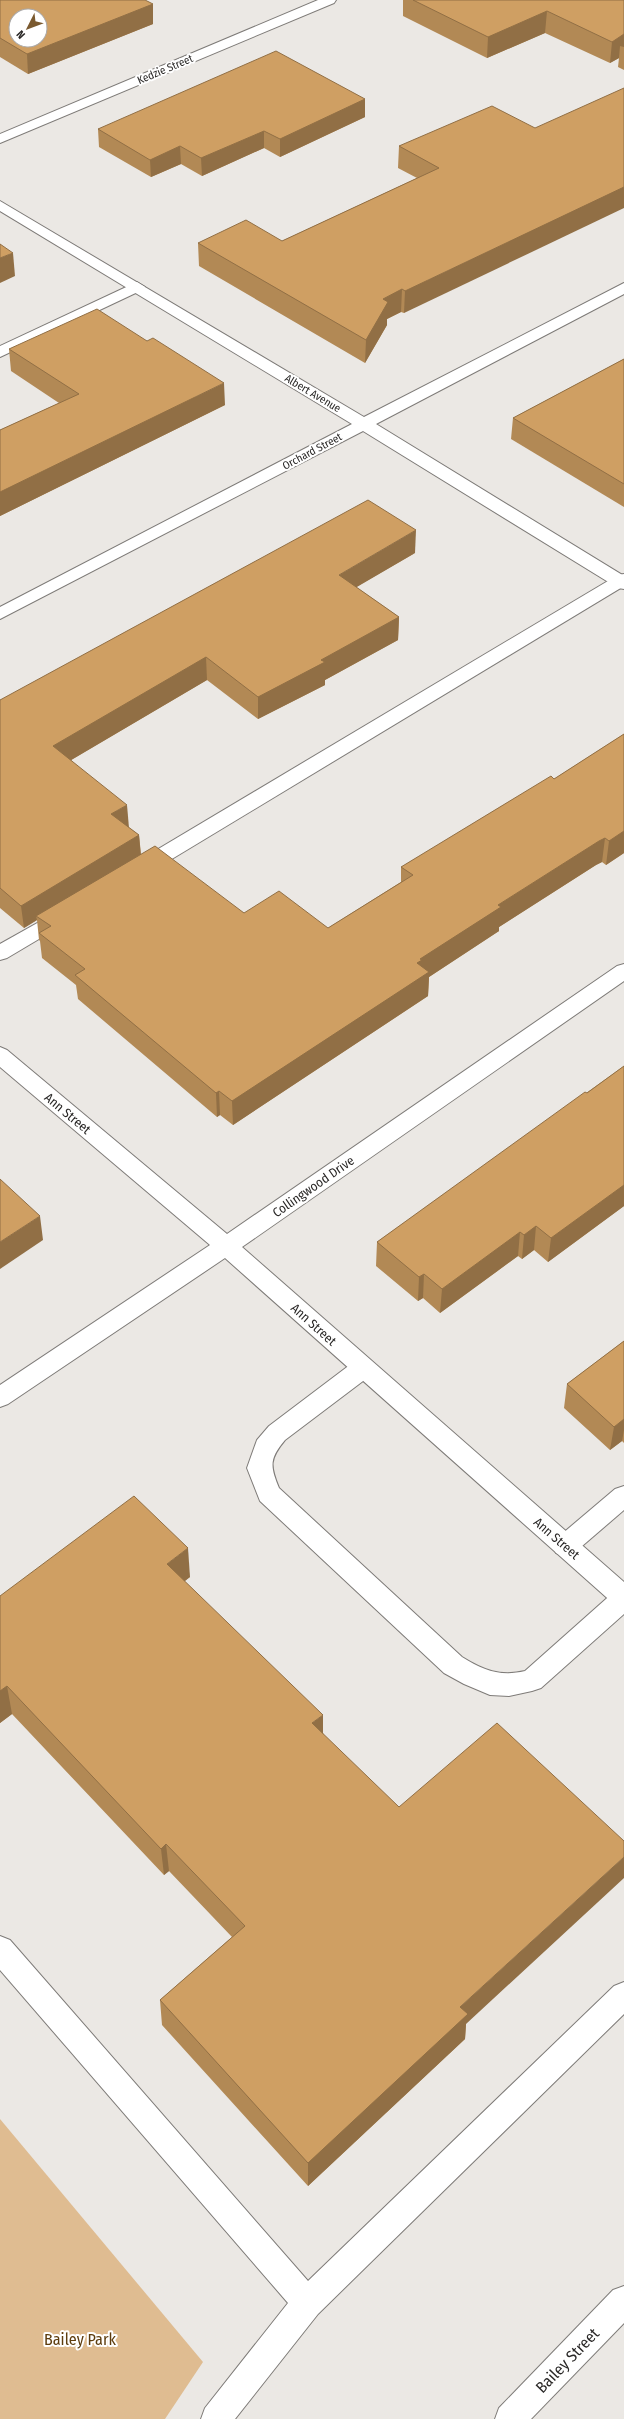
<svg xmlns="http://www.w3.org/2000/svg" width="624" height="2419" font-family="'Fira Sans Condensed',sans-serif">
<style>
.green{fill:#dfbc91}
.lines{fill:none;stroke-linecap:round;stroke-linejoin:round}
.service-casing{stroke:#7e7b78;stroke-width:2}
.minor-casing{stroke:#7e7b78;stroke-width:2}
.service{fill:#fff;fill-rule:evenodd}
.minor{fill:#fff;fill-rule:evenodd}
.wall{fill:#b28955}
.shaded-wall{fill:#916f45}
.building{fill:#cf9f63;stroke:#916f45;fill-rule:evenodd}
.labels{text-anchor:middle;stroke-width:4;stroke-linejoin:round;paint-order:stroke}
.far-street-label{font-size:11px;fill:#2a2827;stroke:#fff}
.street-label{font-size:13px;fill:#2a2827;stroke:#fff}
.near-park-label{font-size:16px;fill:#5d3c0d;stroke:#fff}
.near-street-label{font-size:16px;fill:#2a2827;stroke:#fff}
</style>
<rect width="100%" height="100%" fill="#ebe8e4"/>
<!-- green -->
<polygon class="green" points="0,2119 203,2362 165,2419 0,2419"/>
<g class="lines">
<defs>
<g id="service">
<polygon points="137,282 145,287 142,290 0,357 0,346"/>
<polygon points="624,574 624,586 147,874 140,876 133,874 130,869 133,864 618,575"/>
<polygon points="64,908 71,910 74,915 71,920 7,958 0,960 0,944"/>
<path d="M363 1359 371 1361 375 1368 371 1375 285 1440C269 1459 270 1466 279 1488L462 1657C483 1670 500 1677 525 1671L615 1591 624 1588V1614L541 1688 532 1691 509 1696 490 1695 464 1684 444 1673 260 1501 247 1468 257 1440 269 1426 355 1361Z"/>
<polygon points="624,1486 624,1510 574,1553 565,1556 556,1553 553,1546 556,1539 615,1489"/>
<polygon points="0,1936 10,1940 308,2281 614,1986 624,1982 624,2014 318,2314 235,2419 201,2419 205,2408 288,2303 0,1970"/>
</g>
<g id="minor">
<polygon points="318,0 336,0 334,3 0,143 0,134"/>
<polygon points="0,201 364,417 624,283 624,294 376,424 624,576 624,589 618,588 363,431 0,619 0,607 352,424 0,211"/>
<polygon points="624,964 624,981 242,1247 624,1582 624,1608 615,1605 225,1258 8,1404 0,1407 0,1385 210,1245 0,1067 0,1047 7,1050 227,1234 617,966"/>
<polygon points="624,2286 624,2323 531,2419 495,2419 499,2408 613,2290"/>
</g>
</defs>
<!-- service casing -->
<use href="#service" class="service-casing"/>
<!-- minor casing -->
<use href="#minor" class="minor-casing"/>
<!-- service -->
<use href="#service" class="service"/>
<!-- minor -->
<use href="#minor" class="minor"/>
</g>
<!-- wall -->
<g class="wall">
<polygon points="0,0 153,4 153,24 28,74 0,57"/>
<polygon points="403,0 624,0 624,70 618,67 619,58 610,63 545,33 487,58 403,16"/>
<polygon points="365,99 365,117 280,157 264,148 202,176 181,164 151,177 99,147 98,129"/>
<polygon points="535,128 404,313 401,312 387,319 387,325 365,363 199,266 198,243 282,241 417,178 398,168 399,146"/>
<polygon points="9,349 225,405 0,516 0,518 0,430 59,403 11,371"/>
<polygon points="624,359 624,507 511,439 513,418"/>
<polygon points="415,553 356,587 399,617 398,640 325,680 325,685 258,719 207,680 71,760 128,827 139,835 141,854 244,913 328,928 401,882 401,867 554,779 624,734 624,853 606,865 602,862 596,865 499,927 499,931 429,977 428,996 233,1125 220,1115 217,1117 78,999 76,985 42,958 40,941 39,940 37,920 24,928 0,908 0,700"/>
<polygon points="624,1066 624,1206 548,1262 534,1250 522,1259 518,1256 440,1313 423,1298 418,1301 376,1266 377,1242"/>
<polygon points="624,1341 624,1443 622,1441 610,1450 564,1408 567,1384"/>
<polygon points="190,1577 184,1581 323,1733 466,2024 465,2039 308,2186 162,2025 160,2000 232,1937 169,1871 164,1875 12,1714 0,1723 0,1596"/>
</g>
<!-- shaded-wall -->
<g class="shaded-wall">
<polygon points="153,4 153,24 28,74 27,54"/>
<polygon points="547,11 545,33 487,58 488,37"/>
<polygon points="624,34 624,47 620,46 619,58 610,63 612,42"/>
<polygon points="365,99 365,117 280,157 280,139"/>
<polygon points="264,131 264,148 202,176 201,158"/>
<polygon points="180,146 181,164 151,177 150,160"/>
<polygon points="624,186 624,208 404,313 405,291"/>
<polygon points="13,253 15,276 0,283 0,258"/>
<polygon points="402,289 401,312 387,319 387,325 365,363 366,340 383,299"/>
<polygon points="224,383 225,405 0,516 0,518 0,492"/>
<polygon points="416,530 415,553 338,598 339,575"/>
<polygon points="399,617 398,640 325,680 325,685 258,719 258,697 321,660"/>
<polygon points="206,657 207,680 56,769 53,746"/>
<polygon points="127,805 129,828 111,814"/>
<polygon points="624,831 624,853 606,865 609,841"/>
<polygon points="139,835 141,858 36,916 37,920 24,928 21,906"/>
<polygon points="605,838 602,862 596,865 499,927 499,931 429,977 428,996 233,1125 232,1101 417,963 420,959 498,905 599,841"/>
<polygon points="219,1091 220,1115 217,1117 216,1093"/>
<polygon points="624,1185 624,1206 548,1262 551,1238"/>
<polygon points="40,1216 43,1240 0,1269 0,1242"/>
<polygon points="536,1226 534,1250 522,1259 524,1235"/>
<polygon points="520,1232 518,1256 440,1313 442,1289"/>
<polygon points="424,1274 423,1298 418,1301 419,1277"/>
<polygon points="624,1419 624,1430 622,1441 610,1450 614,1427"/>
<polygon points="188,1548 190,1577 169,1594 167,1564"/>
<polygon points="7,1686 12,1714 0,1723 0,1691"/>
<polygon points="323,1715 323,1743 312,1723"/>
<polygon points="166,1844 169,1871 164,1875 161,1849"/>
<polygon points="624,1857 624,1878 466,2024 465,2039 308,2186 308,2163 460,2007"/>
</g>
<!-- building -->
<g class="building">
<path d="M0 0H145L153 4 27 54 0 38ZM16 16H40V40H16Z"/>
<polygon points="413,0 624,0 624,34 612,42 547,11 488,37"/>
<polygon points="276,51 365,99 280,139 264,131 201,158 180,146 150,160 98,129"/>
<polygon points="624,88 624,187 405,291 402,289 383,299 388,302 366,340 198,243 246,220 282,241 439,168 399,146 492,106 535,128"/>
<polygon points="0,244 13,253 0,258"/>
<polygon points="97,309 147,341 153,338 224,383 0,492 0,430 79,394 9,349"/>
<polygon points="624,359 624,484 513,418"/>
<polygon points="368,500 416,530 339,575 399,617 321,660 325,662 258,697 206,657 53,746 127,805 111,814 139,835 21,906 0,888 0,700"/>
<polygon points="624,734 624,831 609,841 605,838 599,841 498,905 501,907 420,959 422,960 417,963 429,972 232,1101 219,1091 216,1093 75,975 85,969 39,933 51,926 36,916 155,846 244,913 279,891 328,928 413,875 401,867 551,776 554,779"/>
<polygon points="624,1066 624,1185 551,1238 536,1226 524,1235 520,1232 442,1289 424,1274 419,1277 377,1242 585,1092 587,1093"/>
<polygon points="0,1179 40,1216 0,1242"/>
<polygon points="624,1341 624,1419 614,1427 567,1384"/>
<polygon points="134,1496 188,1548 167,1564 323,1715 312,1723 399,1807 497,1723 624,1841 624,1857 460,2007 468,2014 308,2163 160,2000 245,1926 166,1844 161,1849 7,1686 0,1691 0,1596"/>
</g>
<g class="labels">
<!-- far-street labels -->
<g class="far-street-label">
<text transform="translate(165 69) rotate(-23)" y="4">Kedzie Street</text>
<text transform="translate(313 393) rotate(31)" y="4">Albert Avenue</text>
<text transform="translate(312 451) rotate(-28)" y="4">Orchard Street</text>
</g>
<!-- street labels -->
<g class="street-label">
<text transform="translate(68 1113) rotate(40)" y="5">Ann Street</text>
<text transform="translate(313 1186) rotate(-35)" y="5">Collingwood Drive</text>
<text transform="translate(314 1324) rotate(42)" y="5">Ann Street</text>
<text transform="translate(557 1538) rotate(41)" y="5">Ann Street</text>
</g>
<!-- near-park labels -->
<g class="near-park-label">
<text x="80" y="2345">Bailey Park</text>
</g>
<!-- near-street labels -->
<g class="near-street-label">
<text transform="translate(567 2360) rotate(-46)" y="6">Bailey Street</text>
</g>
</g>
<!-- north arrow -->
<g transform="translate(28 28) rotate(228)"><circle r="19" fill="#ffffff" stroke="#aaa9a9"/>
<path d="M0-3L7 15L0 10L-7 15Z" fill="#7a592f"/>
<text y="-6" font-size="11" font-weight="bold" text-anchor="middle" fill="#2a2827">N</text>
</g>
</svg>
